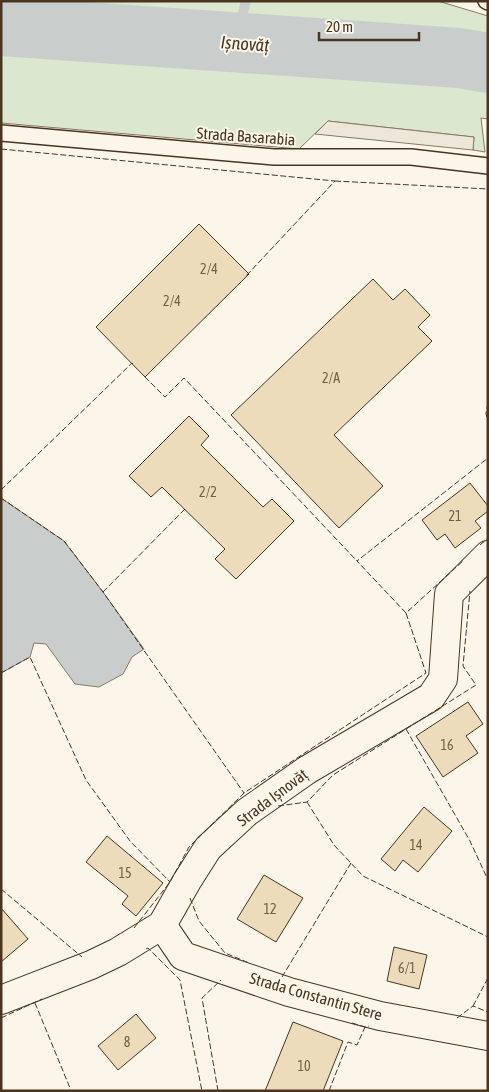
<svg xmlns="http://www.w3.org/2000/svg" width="489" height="1092" font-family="'Asap Condensed',sans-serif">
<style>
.green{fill:#dce7d0;stroke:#887966}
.parking{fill:#ede7d9;stroke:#887966}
.water{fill:#c9cecd;stroke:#887966}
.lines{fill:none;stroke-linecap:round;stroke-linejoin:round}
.stream{stroke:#c9cecd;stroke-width:10}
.river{stroke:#c9cecd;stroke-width:60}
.building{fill:#ecdcbc;stroke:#4a3520}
.service-casing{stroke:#4a3520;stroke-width:18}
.minor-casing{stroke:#4a3520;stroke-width:30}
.service{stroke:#fbf6e9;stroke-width:15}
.minor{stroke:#fbf6e9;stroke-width:28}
.fence{stroke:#4a3520;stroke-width:1;stroke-dasharray:6 2.5;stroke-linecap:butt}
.labels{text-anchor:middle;stroke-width:4;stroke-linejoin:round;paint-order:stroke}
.number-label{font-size:14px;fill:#725f47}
.street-label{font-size:16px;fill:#4a3520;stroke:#fbf6e9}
.water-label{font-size:18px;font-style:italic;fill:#4a3520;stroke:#fbf6e9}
</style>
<rect width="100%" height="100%" fill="#fbf6e9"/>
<!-- green -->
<polygon class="green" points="1,1 438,1 488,16 488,119 481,118 485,152 473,150 474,137 328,121 299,149 1,123"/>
<!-- parking -->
<polygon class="parking" points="328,121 474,137 473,150 315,134"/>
<!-- water -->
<polygon class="water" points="1,498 64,541 103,592 144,649 132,657 123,674 99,687 75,684 46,644 34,643 30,657 1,673"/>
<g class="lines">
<!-- stream -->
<polyline class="stream" points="235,43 246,1"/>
<!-- river -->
<polyline class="river" points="1,26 459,58 488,63"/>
</g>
<!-- building -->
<g class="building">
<polygon points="199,224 249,274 145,377 96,327"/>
<polygon points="373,279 393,300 405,289 430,315 418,327 432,341 334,435 383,486 339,528 231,415"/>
<polygon points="189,416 209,436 201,445 263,507 272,499 294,521 236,579 215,559 225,549 162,487 151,497 129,476"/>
<polygon points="470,483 488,506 488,511 475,521 481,528 455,548 445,534 437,540 422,520"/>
<polygon points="468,702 483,724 466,736 478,753 443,777 416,736"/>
<polygon points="424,807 452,831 418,872 403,860 395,871 381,859"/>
<polygon points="107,836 163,883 136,916 122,904 128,896 86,862"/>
<polygon points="264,875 303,898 276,942 237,919"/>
<polygon points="1,908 28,939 1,962"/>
<polygon points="394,947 427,955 419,989 387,981"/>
<polygon points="136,1014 156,1038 118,1070 98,1046"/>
<polygon points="293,1022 343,1041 323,1091 265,1091"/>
</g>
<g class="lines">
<defs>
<g id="service">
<polyline points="486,1 488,2"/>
<polyline points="1,133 274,157 411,157 488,166"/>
</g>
<g id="minor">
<polyline points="162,925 183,956 289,992 380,1016 488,1036"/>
<polyline points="1,1000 91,965 118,952 162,925 187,881 208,848 247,812 307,770 431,697 443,679 449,594 488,555"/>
</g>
</defs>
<!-- service casing -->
<use href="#service" class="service-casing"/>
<!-- minor casing -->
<use href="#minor" class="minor-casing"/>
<!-- service -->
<use href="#service" class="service"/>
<!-- minor -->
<use href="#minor" class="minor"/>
<!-- fence -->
<g class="fence">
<polyline points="1,149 335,181 246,276"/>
<polyline points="335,181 488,189"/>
<polyline points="145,377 165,397 184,378 357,561"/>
<polyline points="488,403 486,413 488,424"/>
<polyline points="1,490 132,363 133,364"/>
<polyline points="1,498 64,541 103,592 244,793"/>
<polyline points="480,545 488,538"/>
<polyline points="103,592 185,509"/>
<polyline points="406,613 357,561 488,458"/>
<polyline points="1,673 30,657 86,780 130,841 170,882"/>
<polyline points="406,729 470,841 488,880"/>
<polyline points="307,802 334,845 363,876 488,937"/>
<polyline points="278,806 307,802 333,775 476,685 463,666 470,591"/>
<polyline points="1,889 82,957"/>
<polyline points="190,898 199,921 225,953 249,963"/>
<polyline points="134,928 170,882 189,847 244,793 426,673 406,613 464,560"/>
<polyline points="146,949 148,948 180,980 202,1091"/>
<polyline points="282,977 351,863"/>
<polyline points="35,1003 70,1088 69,1091"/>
<polyline points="473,1006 488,978"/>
<polyline points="1,1018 42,999"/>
<polyline points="457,1018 473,1006 488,1012"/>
<polyline points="352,1023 365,1027 369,1026"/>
<polyline points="218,1091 202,998 221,980"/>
<polyline points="329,1091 348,1042 357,1045 365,1027"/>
</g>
</g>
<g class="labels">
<!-- number labels -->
<g class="number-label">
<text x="209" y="274">2/4</text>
<text x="172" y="306">2/4</text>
<text x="331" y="383">2/A</text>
<text x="208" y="497">2/2</text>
<text x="455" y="521">21</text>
<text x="447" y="750">16</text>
<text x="416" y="850">14</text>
<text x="125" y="878">15</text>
<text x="270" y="914">12</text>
<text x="407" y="973">6/1</text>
<text x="127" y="1047">8</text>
<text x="304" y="1071">10</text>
</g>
<!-- street labels -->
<g class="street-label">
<text transform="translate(246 136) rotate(4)" y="6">Strada Basarabia</text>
<text transform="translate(272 797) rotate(-37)" y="6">Strada Ișnovăț</text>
<text transform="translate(316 996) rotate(16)" y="6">Strada Constantin Stere</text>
</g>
<!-- water labels -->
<g class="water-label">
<text transform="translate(245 44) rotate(4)" y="6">Ișnovăț</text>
</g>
</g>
<!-- border -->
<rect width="489" height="1092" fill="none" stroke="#4a3520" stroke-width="5"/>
<!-- scale -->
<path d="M319 32v8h100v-8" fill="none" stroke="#4a3520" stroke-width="2.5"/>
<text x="326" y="32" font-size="15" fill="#4a3520" stroke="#fbf6e9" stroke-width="4" paint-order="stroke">20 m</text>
</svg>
